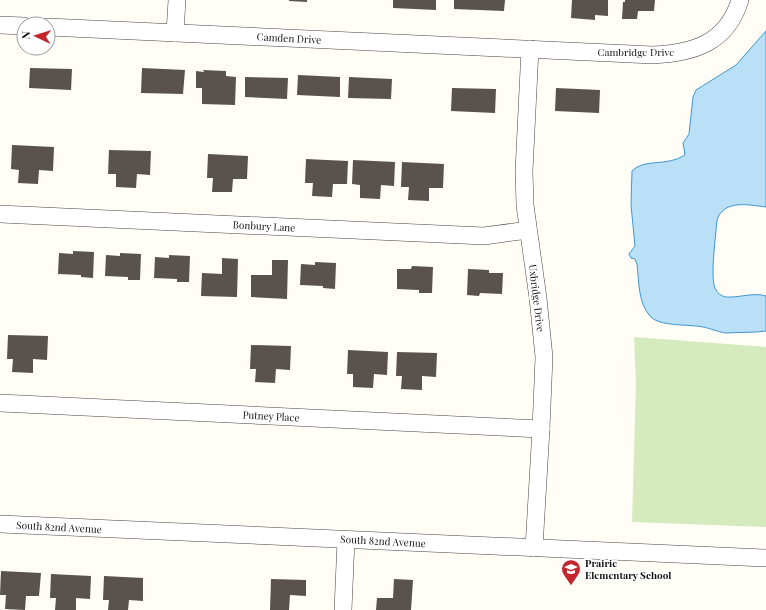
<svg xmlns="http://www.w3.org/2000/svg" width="766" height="610" font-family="'Playfair Display',serif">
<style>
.green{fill:#d5ebbd}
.water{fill:#b9e0f7;stroke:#3f96cf}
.building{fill:#5a524d}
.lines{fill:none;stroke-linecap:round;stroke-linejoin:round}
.minor-casing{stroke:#444;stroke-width:18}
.minor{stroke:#fff;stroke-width:17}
.labels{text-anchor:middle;stroke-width:4;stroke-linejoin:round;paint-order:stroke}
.street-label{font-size:10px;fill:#111;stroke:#fff}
.poi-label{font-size:10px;font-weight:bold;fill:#111;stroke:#fff;text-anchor:start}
</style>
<rect width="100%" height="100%" fill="#fffdf5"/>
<!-- green -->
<polygon class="green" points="634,337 766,347 766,527 632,522 636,383"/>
<!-- water -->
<path class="water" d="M766 31V207C749 205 724 199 717 220 716 234 710 277 715 288 717 293 721 296 726 297 739 298 753 292 766 296V331C753 333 739 332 727 333 721 333 709 328 703 327 689 324 659 327 650 316 638 303 639 281 637 264L635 259 631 258 629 254 635 246 631 205 632 171C644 158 667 167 685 155L683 143 689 134 693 97 696 90 736 65Z"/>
<!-- building -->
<g class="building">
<polygon points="289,0 307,0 307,2 289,1"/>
<polygon points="393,0 436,0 436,10 393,8"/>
<polygon points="454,0 505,0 504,11 454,9"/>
<polygon points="572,0 608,0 608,16 595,15 595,20 571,18"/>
<polygon points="625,0 655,0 654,11 638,11 637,19 622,19 623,2 625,2"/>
<polygon points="30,68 72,69 71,90 29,88"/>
<polygon points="142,68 185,70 183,94 141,93"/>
<polygon points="203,70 226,71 226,76 236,77 235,105 202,104 202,88 196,88 196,71 204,72"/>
<polygon points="298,75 340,77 340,97 297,95"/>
<polygon points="245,77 288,78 287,99 245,97"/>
<polygon points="349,77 392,79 391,99 348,98"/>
<polygon points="452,88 496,89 495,113 451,111"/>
<polygon points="556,88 600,90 599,113 555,111"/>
<polygon points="12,145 54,147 53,171 39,170 38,184 18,183 19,170 11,169"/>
<polygon points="109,150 151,151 150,175 137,174 136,188 116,187 116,174 108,174"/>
<polygon points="208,154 248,156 247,179 233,179 232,192 212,192 213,178 207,178"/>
<polygon points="306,159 348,161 347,184 333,184 332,197 312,196 313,183 305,183"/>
<polygon points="353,160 395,162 394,186 381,185 380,199 360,198 360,185 352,184"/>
<polygon points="402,162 444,164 443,188 429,188 429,201 408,200 409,187 401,187"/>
<polygon points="73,251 94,252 93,278 81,277 81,275 58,274 59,253 73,254"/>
<polygon points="120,253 141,254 140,280 128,280 128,277 105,276 106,255 120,256"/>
<polygon points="169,255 190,256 189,282 177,282 177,279 154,278 155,257 169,258"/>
<polygon points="222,258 238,259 237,297 201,296 202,273 222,274"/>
<polygon points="272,260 288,260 287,299 251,297 251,275 272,275"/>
<polygon points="315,262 336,263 335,289 323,288 323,286 300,285 301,264 315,265"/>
<polygon points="412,266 433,267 432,293 419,293 419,290 397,289 397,269 411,269"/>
<polygon points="468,269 489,270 489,273 503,273 502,294 480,293 479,296 467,295"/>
<polygon points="8,335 48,336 47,360 33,359 33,373 12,372 13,359 7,359"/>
<polygon points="251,345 291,346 290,370 276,369 275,383 255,382 256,369 250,369"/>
<polygon points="348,350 388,352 387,375 374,374 373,388 353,387 353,374 347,374"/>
<polygon points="397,352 437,353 436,377 422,376 422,390 401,389 402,376 396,376"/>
<polygon points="1,571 41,573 39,596 26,596 25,610 5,609 6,595 0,595"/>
<polygon points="51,574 91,576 90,599 76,598 76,610 55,610 56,598 50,598"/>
<polygon points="104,576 143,578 143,601 129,600 128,610 108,610 109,600 103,600"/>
<polygon points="271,579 306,580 306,596 290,595 289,610 270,610"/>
<polygon points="394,579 413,580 411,610 376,610 377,598 393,598"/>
</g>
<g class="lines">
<defs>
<g id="minor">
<polyline points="0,25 24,26"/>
<path d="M48 27 653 55C694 53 727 43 740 0"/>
<polyline points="175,33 177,0"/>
<polyline points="530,49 524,171 525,205 538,298 544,357 541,429 534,548"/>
<polyline points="0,214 484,236 528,230"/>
<polyline points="0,403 541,429"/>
<polyline points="0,524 766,558"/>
<polyline points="343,610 346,540"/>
</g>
</defs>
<!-- minor casing -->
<use href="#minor" class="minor-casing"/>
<!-- minor -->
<use href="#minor" class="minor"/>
</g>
<!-- icons -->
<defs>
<symbol id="school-pin" viewBox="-11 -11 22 30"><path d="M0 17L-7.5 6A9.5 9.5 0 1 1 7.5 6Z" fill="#c4262e" stroke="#fff"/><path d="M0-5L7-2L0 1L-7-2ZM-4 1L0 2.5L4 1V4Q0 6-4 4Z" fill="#fff"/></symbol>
</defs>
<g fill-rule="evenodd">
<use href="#school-pin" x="560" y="558" width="22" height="30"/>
</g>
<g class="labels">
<!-- street labels -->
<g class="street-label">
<text transform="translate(289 38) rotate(3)" y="4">Camden Drive</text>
<text x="636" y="56">Cambridge Drive</text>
<text transform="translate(264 226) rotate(3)" y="4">Bonbury Lane</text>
<text transform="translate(537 298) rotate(83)" y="4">Uxbridge Drive</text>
<text transform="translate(271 416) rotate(3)" y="4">Putney Place</text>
<text transform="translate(59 527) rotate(3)" y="4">South 82nd Avenue</text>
<text transform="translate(383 541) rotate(3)" y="4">South 82nd Avenue</text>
</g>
<!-- poi labels -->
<g class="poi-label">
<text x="585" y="567">Prairie<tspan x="585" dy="12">Elementary School</tspan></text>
</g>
</g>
<!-- north arrow -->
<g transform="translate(36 36) rotate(274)"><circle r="19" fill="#ffffff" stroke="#a0a0a0"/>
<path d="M0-3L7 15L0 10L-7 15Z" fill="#c4262e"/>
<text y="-6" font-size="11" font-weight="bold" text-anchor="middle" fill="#111111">N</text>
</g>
</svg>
